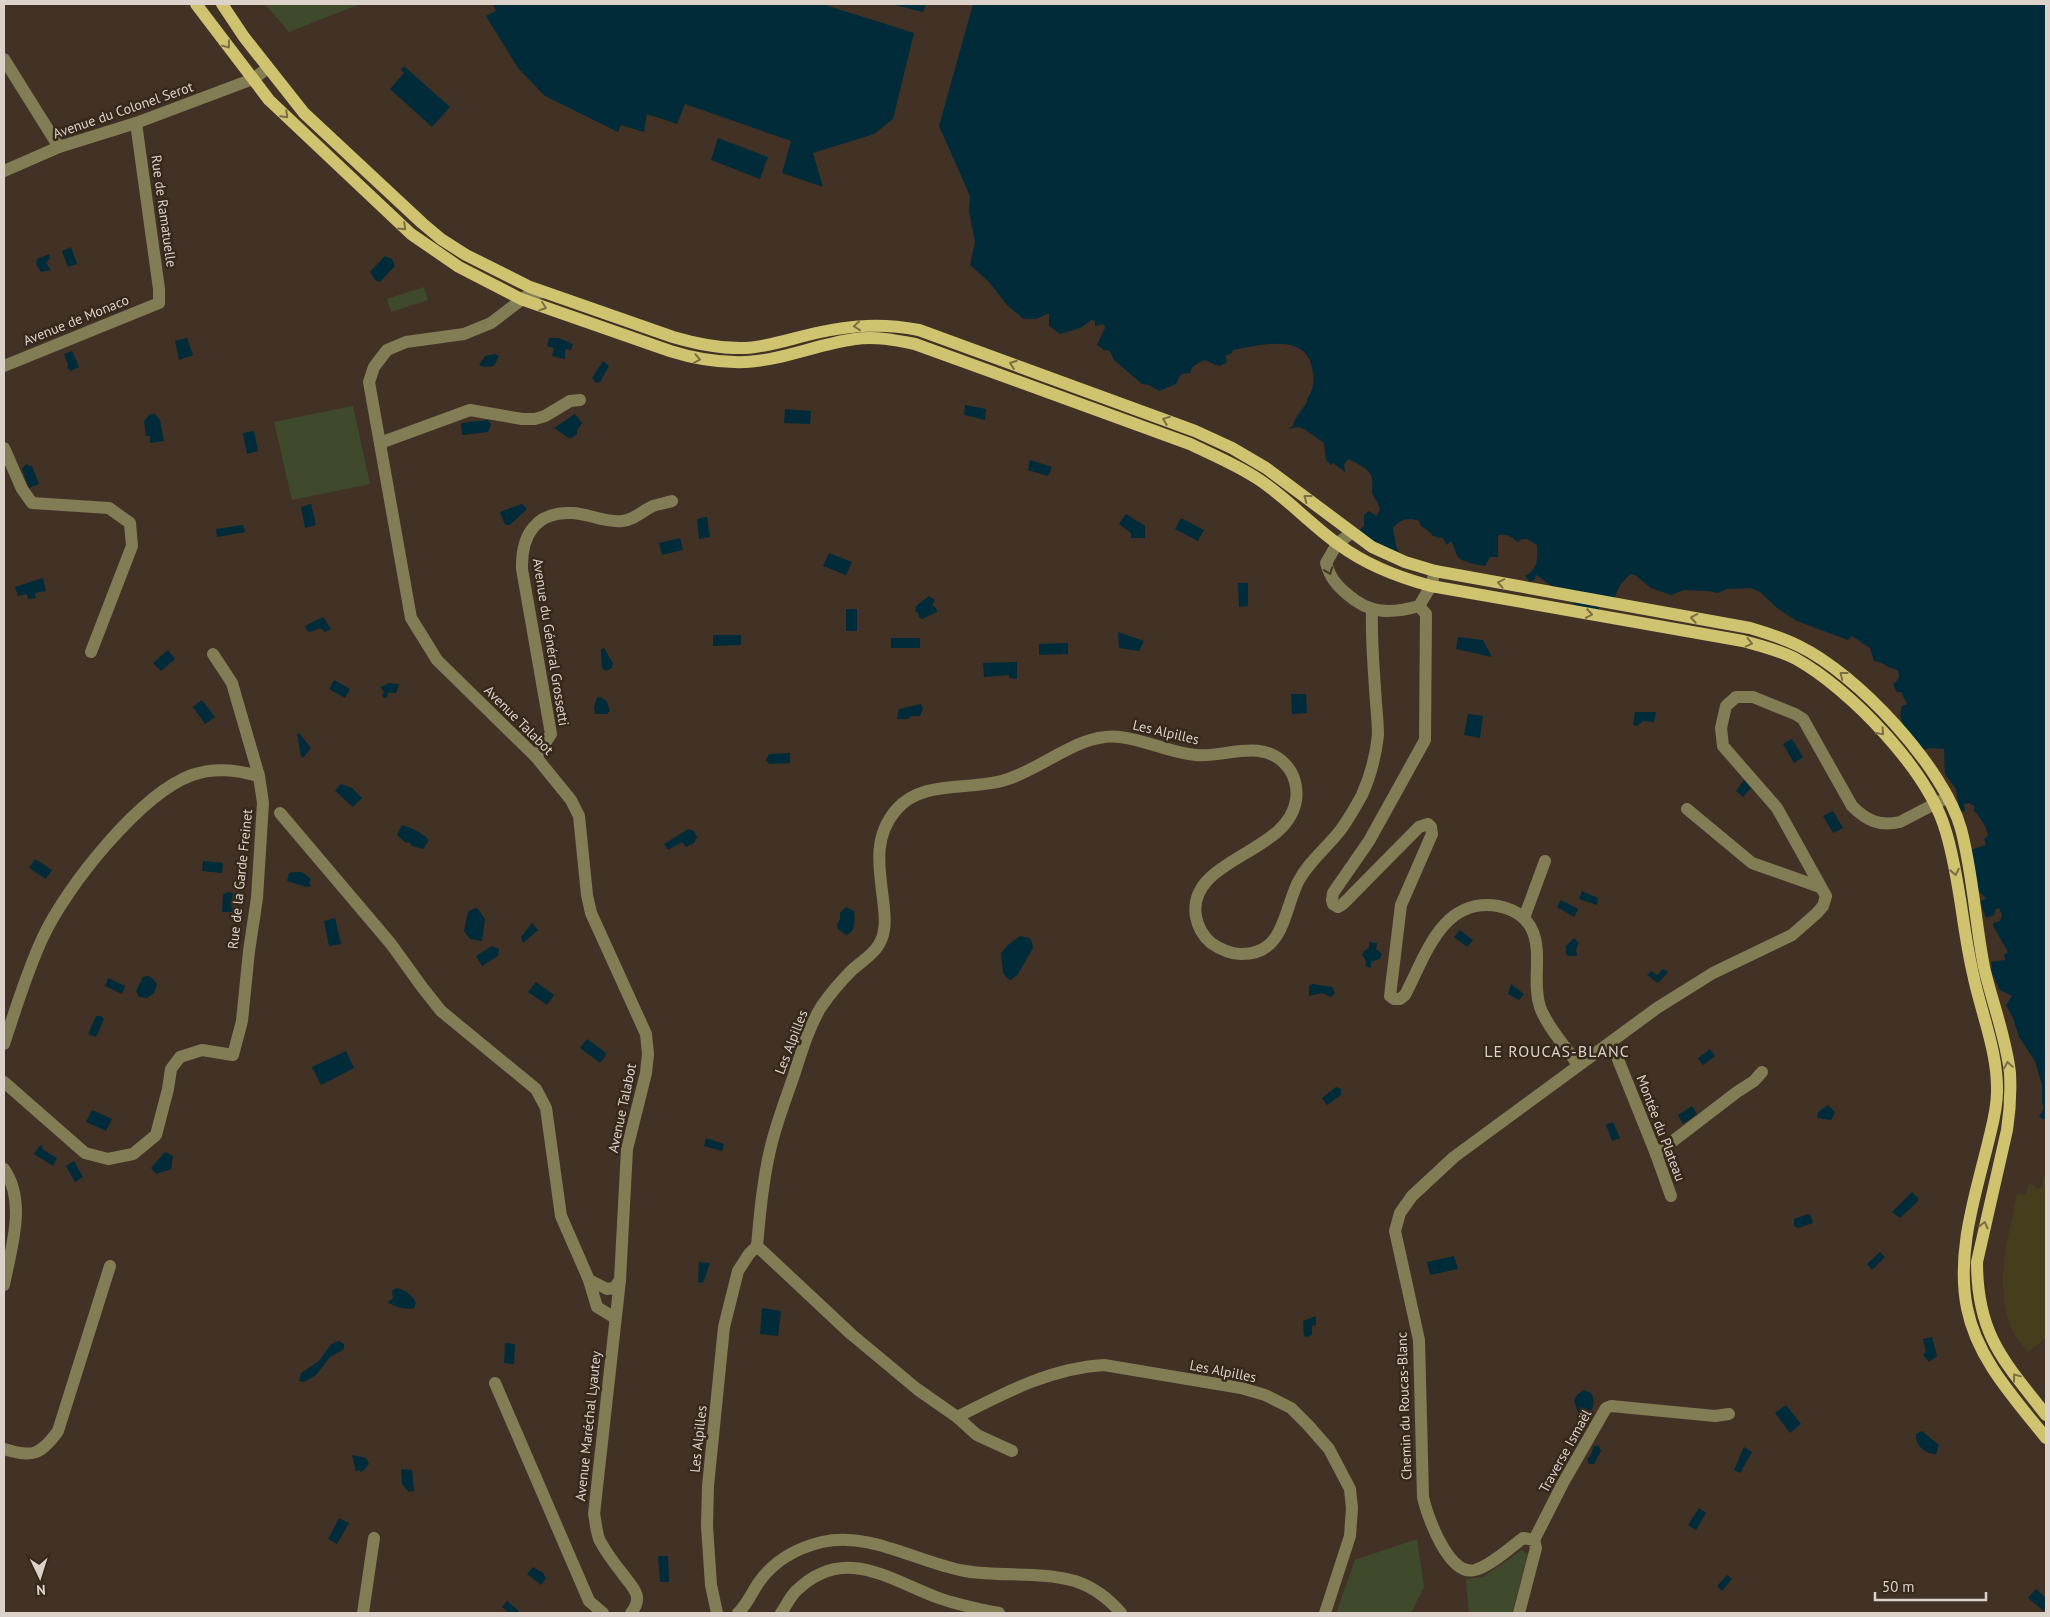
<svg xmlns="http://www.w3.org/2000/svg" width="2050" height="1617" font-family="'PT Sans',sans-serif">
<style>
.green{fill:#3f4a2d}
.sand{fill:#463d1d}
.water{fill:#012b39}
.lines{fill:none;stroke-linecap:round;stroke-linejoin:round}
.minor{stroke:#837d56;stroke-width:12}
.major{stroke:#d0c370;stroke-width:12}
.oneway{stroke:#7c6e42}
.oneway2{stroke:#463928}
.labels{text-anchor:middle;stroke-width:5;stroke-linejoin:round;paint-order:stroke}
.street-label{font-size:14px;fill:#dcd2ca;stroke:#37281c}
.quarter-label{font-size:16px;letter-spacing:1px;fill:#dcd2ca;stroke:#37281c}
</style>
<rect width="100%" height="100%" fill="#423226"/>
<!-- green -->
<g class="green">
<polygon points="265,4 360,4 289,32"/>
<polygon points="424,287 428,300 391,312 387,299"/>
<polygon points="353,406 370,484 292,500 274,422"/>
<polygon points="1417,1539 1424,1587 1411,1613 1336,1613 1355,1560"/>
<polygon points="1522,1550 1528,1555 1512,1613 1469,1613 1466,1579 1483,1577"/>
</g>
<!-- sand -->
<path class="sand" d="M2046 1175V1338L2028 1352C2022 1344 2014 1336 2011 1327 1993 1283 2009 1238 2017 1194L2025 1195 2029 1184 2034 1185 2036 1189 2043 1187V1178Z"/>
<!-- water -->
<g class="water">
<polygon points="493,4 822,4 914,33 893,119 874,134 813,153 823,187 782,173 791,141 685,104 677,124 647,114 644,132 621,125 618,132 545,96 518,68 486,16 496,11"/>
<polygon points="891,4 926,4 923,12"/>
<path d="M973 4H2046V1120L2039 1117 2044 1108 2042 1103V1085L2035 1061 2019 1037 2013 1018 2006 1005 2012 996 2000 990 1990 969 1992 967 1991 962 2005 960 2004 955 2008 952 1993 926V923L2000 921 2002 915 1999 908 1996 909 1994 915 1986 918 1980 902 1986 898 1977 890 1970 850 1986 845 1984 839 1988 836C1986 825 1980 817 1974 811V806L1969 803 1964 804 1965 811H1962L1959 808 1956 789 1945 774 1944 749 1930 748 1923 750C1914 736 1895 725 1902 706L1907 704 1901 692H1897L1894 687 1893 683 1896 682 1899 677 1898 670C1888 669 1884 662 1874 661L1870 648 1852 636 1848 640 1797 621 1777 608 1760 592 1751 588 1727 589 1718 593 1709 591 1684 590 1671 595 1651 588 1635 575 1630 574 1620 585 1614 599 1599 604V611H1579L1573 602 1538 576 1536 575 1534 580 1530 582 1525 576C1538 569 1538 558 1537 545L1527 539H1522L1518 542C1511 537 1507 533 1498 535V557H1490L1485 566C1479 565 1462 562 1458 557 1455 553 1454 546 1451 541L1447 545 1442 537 1439 538 1431 535 1432 534 1420 525 1419 521C1408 517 1401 519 1393 528L1396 546 1401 557 1355 534 1364 526V515L1369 511 1376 516C1384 508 1376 502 1373 495 1371 491 1373 484 1372 479 1371 469 1357 464 1349 459L1344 464 1345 472 1333 463 1331 465 1326 460 1324 443 1304 429 1298 427 1288 429 1293 426C1294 418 1303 409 1307 402V398C1313 393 1314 381 1313 373 1309 331 1262 345 1233 350L1232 353 1225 356 1227 360 1226 363 1219 366 1204 360C1198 364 1192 364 1190 373L1181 374 1176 384 1159 391 1149 385 1142 384 1114 360 1110 351 1104 350 1097 345 1105 328 1104 324 1095 326V321L1092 320 1080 328 1060 334 1049 326V313L1036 319H1024L1008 306 988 281 970 265 975 242 969 211 970 196 939 126Z"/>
<polygon points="404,66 450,107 432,127 390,89 404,73 401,70"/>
<polygon points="718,138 768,157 760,179 711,160"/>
<polygon points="71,247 77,264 68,267 62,251"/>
<polygon points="49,254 50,258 46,263 51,270 41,272 36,264 37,259"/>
<polygon points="385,256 392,259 395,266 380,282 375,280 370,272"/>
<polygon points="187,338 193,355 179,360 175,341"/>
<polygon points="549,338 558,338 573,344 571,350 567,349 565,350 565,359 552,356 554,348 547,346"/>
<polygon points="72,351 79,367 71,371 67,368 68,365 64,354"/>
<polygon points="495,354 499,356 494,366 484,367 479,365 485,356"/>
<polygon points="603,361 609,366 600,382 596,383 592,378"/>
<polygon points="965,405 986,409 985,420 964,415"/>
<polygon points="785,409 811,411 810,424 784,423"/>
<polygon points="150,414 155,414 160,420 164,441 150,443 150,436 146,436 144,421"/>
<polygon points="575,414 582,423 577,430 577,434 570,439 554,428"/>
<polygon points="488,420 491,425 488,432 462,435 461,423"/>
<polygon points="254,431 258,451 247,454 243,433"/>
<polygon points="1030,460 1052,467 1048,476 1028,470"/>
<polygon points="26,464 29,466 32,466 39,484 29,488 22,469"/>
<polygon points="311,504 316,525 305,528 301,507"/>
<polygon points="522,504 527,509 510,525 505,525 500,512"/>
<polygon points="1126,514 1145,526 1145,538 1131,538 1131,533 1119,524"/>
<polygon points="707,517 710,537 699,539 697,519"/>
<polygon points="1181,518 1204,530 1198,541 1175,529"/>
<polygon points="243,525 245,532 217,537 216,529"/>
<polygon points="680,538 683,550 662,555 659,543"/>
<polygon points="829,553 852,562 846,575 823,566"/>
<polygon points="43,578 46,591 35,593 36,598 28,599 27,594 18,596 15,587"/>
<polygon points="1238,583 1248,583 1248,606 1239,607"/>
<polygon points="929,596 935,600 932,605 936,608 937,612 922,619 919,617 918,613 915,611 916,606"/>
<rect x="846" y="609" width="11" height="22"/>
<polygon points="323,617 331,629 325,632 320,628 310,632 307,631 305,626"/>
<polygon points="1118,632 1144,641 1139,651 1119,648"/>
<polygon points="713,635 741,635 741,645 713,646"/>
<polygon points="1458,637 1483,640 1492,657 1456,649"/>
<rect x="891" y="638" width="29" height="10"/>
<polygon points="1068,643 1068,654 1039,655 1039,644"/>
<polygon points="604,648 613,663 612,668 606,671 602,668 601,649"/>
<polygon points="168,650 175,659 161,671 153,663"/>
<polygon points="1017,662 1017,679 1009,678 1009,675 984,677 983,663"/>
<polygon points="334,680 350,689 345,698 329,689"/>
<polygon points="389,683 399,684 396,693 388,693 387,697 384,698 382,695 384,692 380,687"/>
<polygon points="1291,694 1306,694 1307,713 1292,714"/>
<polygon points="601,697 607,702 610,711 607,714 595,714 594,707 597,698"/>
<polygon points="202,700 215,717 205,724 193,707"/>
<polygon points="921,704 923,709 920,716 911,716 908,719 897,719 899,709"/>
<polygon points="1635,712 1656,712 1654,722 1643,721 1637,726 1633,725"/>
<polygon points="1468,714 1483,716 1480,738 1464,735"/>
<polygon points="299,733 311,748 303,758 301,756 297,734"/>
<polygon points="1792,739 1803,757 1794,763 1783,744"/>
<polygon points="790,753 790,763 769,764 766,760 769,754"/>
<polygon points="1744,780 1751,788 1743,797 1736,791"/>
<polygon points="341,784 352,788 362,798 353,807 335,791"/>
<polygon points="1833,811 1843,828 1833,833 1823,816"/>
<path d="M402 825C412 828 421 832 429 840L423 849 412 846 409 842 406 843 398 836 397 834Z"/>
<polygon points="688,829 694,831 697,837 694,843 686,847 682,842 668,850 664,844"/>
<polygon points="35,859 52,870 46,879 29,868"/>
<polygon points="203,861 223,863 222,873 202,871"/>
<polygon points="294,872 302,872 311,879 309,883 311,886 306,887 287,881 289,873"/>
<polygon points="1582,891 1598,898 1597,905 1579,899"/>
<polygon points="228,892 233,893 231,908 234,909 233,912 222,912 223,894"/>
<polygon points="1561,900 1578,909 1574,917 1557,907"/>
<path d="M846 907 854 911C855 920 856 932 846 935L838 929 837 924 840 919V913Z"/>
<polygon points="475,908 478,909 485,919 482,941 470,939 464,931 468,912"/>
<polygon points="335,918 341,944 329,946 324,921"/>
<polygon points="532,923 538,930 523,943 521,937"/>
<polygon points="1460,930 1473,940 1467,947 1454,937"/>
<polygon points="1020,936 1029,938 1032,942 1033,948 1018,974 1011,980 1008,979 1003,973 1001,953 1008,945"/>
<polygon points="1574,938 1579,943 1576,949 1577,956 1568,956 1566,954 1566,946"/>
<polygon points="1369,942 1377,943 1376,949 1382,954 1380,959 1371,962 1371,968 1365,966 1366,961 1362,955 1364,951 1369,948"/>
<polygon points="492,946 499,949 498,956 482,966 476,956"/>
<polygon points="1663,969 1668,972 1658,983 1647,975 1651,971 1657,975"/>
<polygon points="148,976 152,978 157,984 154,993 147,998 139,997 136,991 143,977"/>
<polygon points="108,978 125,986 122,994 105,986"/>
<polygon points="536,982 554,995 547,1005 528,992"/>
<polygon points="1312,984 1332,987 1335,993 1331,997 1322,993 1309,996 1309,986"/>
<polygon points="1511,984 1524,994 1519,1000 1508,994"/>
<polygon points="96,1016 101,1016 104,1019 96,1037 88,1034"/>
<polygon points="587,1039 605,1052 606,1055 601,1062 599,1062 580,1048"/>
<polygon points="1710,1049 1715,1056 1703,1065 1698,1058"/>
<polygon points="346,1051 354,1068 321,1085 312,1067"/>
<polygon points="1336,1087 1341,1089 1341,1095 1327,1105 1322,1098"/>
<polygon points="1828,1105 1835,1112 1831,1120 1817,1118 1818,1112"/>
<polygon points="1692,1106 1697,1114 1683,1124 1678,1115"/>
<polygon points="92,1110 112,1119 106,1131 86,1122"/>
<polygon points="1613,1122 1620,1138 1612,1141 1606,1125"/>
<polygon points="706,1138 724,1144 722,1151 704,1146"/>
<polygon points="40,1145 43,1147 42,1149 57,1158 53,1166 34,1154"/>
<polygon points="165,1152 173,1156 171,1169 156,1174 151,1168"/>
<polygon points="74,1161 83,1177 75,1182 66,1166"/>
<polygon points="1912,1192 1918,1198 1918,1201 1900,1218 1892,1212"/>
<polygon points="1808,1214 1811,1216 1813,1223 1798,1228 1794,1226 1794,1219"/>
<polygon points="1880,1252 1885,1257 1872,1270 1867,1264"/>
<polygon points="1454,1256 1458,1269 1430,1275 1427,1262"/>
<polygon points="699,1262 710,1263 703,1283 698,1282"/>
<path d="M396 1288C405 1290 412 1294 416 1303L414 1308C408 1310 393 1307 388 1302L393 1298 392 1291Z"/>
<polygon points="762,1308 781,1311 778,1336 760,1334"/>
<polygon points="1316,1316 1316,1325 1312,1326 1312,1335 1307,1337 1304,1336 1303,1321"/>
<polygon points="1932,1337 1937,1356 1929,1362 1923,1355 1926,1352 1923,1339"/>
<polygon points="339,1341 344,1344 344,1349 330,1357 316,1375 304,1382 299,1381 301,1373 319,1361 331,1344"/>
<polygon points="505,1343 515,1344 514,1364 504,1363"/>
<path d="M1584 1390 1591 1393C1597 1403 1592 1413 1583 1418L1579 1416 1574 1400 1578 1394Z"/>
<polygon points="1786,1405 1801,1424 1790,1433 1775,1413"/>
<path d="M1922 1431 1939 1445 1936 1454C1925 1454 1915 1446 1916 1434Z"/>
<polygon points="1594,1446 1599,1446 1601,1451 1594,1464 1589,1464 1587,1458 1590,1457"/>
<polygon points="1744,1447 1752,1452 1740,1473 1734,1470"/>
<polygon points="352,1455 366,1458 369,1464 362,1472 358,1470 356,1472"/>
<polygon points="401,1469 412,1470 414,1491 409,1492 402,1484"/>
<polygon points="1699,1508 1706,1513 1696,1530 1688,1525"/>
<polygon points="339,1518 349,1523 337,1544 328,1539"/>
<polygon points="658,1556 668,1556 669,1582 660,1582"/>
<polygon points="533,1567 543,1573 546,1578 541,1585 527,1574"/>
<polygon points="1727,1575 1732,1579 1722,1591 1717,1586"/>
<polygon points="2036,1589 2046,1598 2046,1608 2044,1611 2028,1598"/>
<polygon points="507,1601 519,1611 517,1613 510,1613 502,1607"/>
</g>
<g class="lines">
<!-- minor -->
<g class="minor">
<polyline points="4,59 59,147"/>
<polyline points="4,171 59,147 136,123 253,79 268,68"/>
<path d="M544 292 529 294 491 323 464 334 406 342 387 350 374 367 369 382 411 618 437 660 536 757 571 800 579 816 587 895 591 913 646 1034 648 1054 646 1073 627 1149 620 1280 594 1514C596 1522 596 1533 600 1541 606 1552 614 1563 622 1573 632 1587 645 1596 631 1613"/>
<polyline points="4,366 159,303 159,289 136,123"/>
<polyline points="380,443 470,410 522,419 535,419 545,416 570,401 580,400"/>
<polyline points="4,448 22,489 32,503 109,508 130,523 132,546 91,652"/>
<path d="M1351 533 1337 544 1326 563C1330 577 1336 585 1347 594 1369 614 1391 614 1419 606L1431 586 1435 571"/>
<path d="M1419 606 1426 614 1425 740 1369 841 1333 893 1332 900 1333 904 1338 907 1343 904 1419 827 1428 824 1431 827 1432 834 1401 905 1390 996 1394 999H1400L1405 995C1426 955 1442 897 1498 906 1513 909 1527 917 1533 932 1542 955 1532 983 1540 1007 1547 1027 1567 1048 1578 1065"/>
<path d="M536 757 551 734 522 569C521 535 536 511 573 513 589 514 606 523 622 521 634 520 642 511 653 506 659 504 666 503 672 501"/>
<polyline points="1687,809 1752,863 1820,887"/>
<polyline points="280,813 391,944 422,987 441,1011 536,1089 546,1108 561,1216 589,1280 597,1307 615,1318"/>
<polyline points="1524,918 1545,861"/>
<polyline points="1611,1042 1656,1154 1671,1196"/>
<path d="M4 1044C16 1008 27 971 43 937 66 887 140 794 192 775 215 767 236 770 259 776"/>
<polyline points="4,1082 85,1153 108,1159 133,1154 156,1135 168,1089 171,1069 180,1057 202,1050 233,1055 242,1021 249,951 257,898 263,803 259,776 232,683 213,654"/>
<polyline points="1656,1154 1737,1092 1754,1081 1762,1072"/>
<path d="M4 1169C27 1202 11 1248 4 1285"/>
<polyline points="757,1246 851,1334 917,1389 957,1417 977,1435 1012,1451"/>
<polyline points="589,1280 607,1289 614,1288 620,1280"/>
<polyline points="495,1383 589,1601 603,1613"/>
<path d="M957 1417C1004 1393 1051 1368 1104 1365L1241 1388 1265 1395 1291 1408 1308 1425 1329 1449 1350 1489 1352 1508 1350 1536 1325 1613"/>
<path d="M4 1449C32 1458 41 1455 58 1431L110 1266"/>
<polyline points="1534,1540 1563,1483 1606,1408 1611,1406 1715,1416 1729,1414"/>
<polyline points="363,1613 374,1538"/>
<path d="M717 1613 711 1585 707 1526 708 1486 724 1327 738 1271 749 1254 757 1246C760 1212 763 1179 771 1146 777 1121 787 1096 795 1072 802 1050 809 1027 821 1007 830 994 840 982 851 971 865 958 881 951 884 930 886 920 884 909 883 899 879 867 873 837 896 810 922 779 970 791 1005 780 1043 769 1080 732 1120 737 1146 740 1170 753 1196 755 1225 758 1261 738 1285 764 1294 773 1298 787 1296 800 1288 855 1186 858 1196 917 1198 927 1203 936 1211 943 1220 949 1229 954 1240 954 1284 955 1283 913 1298 882 1308 862 1328 847 1342 828 1349 818 1356 806 1362 795 1370 777 1376 754 1378 735 1378 725 1377 714 1376 703 1374 672 1371 641 1372 610"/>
<path d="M738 1613C747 1605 752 1592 759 1582 774 1561 797 1548 822 1542 871 1531 918 1563 965 1571 1001 1577 1040 1571 1075 1581 1093 1587 1109 1599 1121 1613"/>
<path d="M781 1613C786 1606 790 1597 796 1591 843 1545 887 1578 936 1597 957 1605 978 1609 999 1613"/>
<path d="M1519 1613 1536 1548 1534 1540 1523 1538C1510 1548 1490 1566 1475 1570 1449 1577 1427 1516 1423 1497L1419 1340 1395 1231 1400 1213 1412 1196 1454 1157 1657 1008 1713 973 1792 935 1817 913 1823 906 1826 896 1777 808 1723 746 1721 728 1726 706 1736 697H1753L1795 714 1803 719 1852 806C1866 820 1879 827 1900 822L1948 797"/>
</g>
<!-- major -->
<g class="major">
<path d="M196 4 269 100 411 234 459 267 521 299 670 351C695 359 719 363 746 362 783 360 818 344 855 339 875 336 895 340 915 344L1190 444C1213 455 1237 465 1258 479 1287 498 1310 524 1338 544 1366 565 1397 577 1431 586L1743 641C1761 646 1779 650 1796 659 1850 689 1929 771 1946 832 1960 878 1962 927 1973 974 1981 1013 1998 1052 1997 1092 1997 1110 1992 1126 1988 1143 1975 1196 1956 1253 1967 1308 1977 1359 2015 1399 2046 1438"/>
<path d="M222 4 244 37 304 113 422 223 441 239 466 255 530 287 673 337C697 344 720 349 745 348 768 347 793 338 816 333 852 325 882 323 919 330L1195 431 1232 448 1266 468 1372 547 1405 562 1435 571 1750 628C1767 633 1783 638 1799 646 1857 674 1944 767 1961 829 1973 874 1975 921 1984 967 1992 1002 2006 1037 2010 1073 2011 1092 2010 1111 2007 1130L1977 1262C1977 1335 2004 1361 2046 1415"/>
</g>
</g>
<!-- one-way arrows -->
<defs><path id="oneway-chevron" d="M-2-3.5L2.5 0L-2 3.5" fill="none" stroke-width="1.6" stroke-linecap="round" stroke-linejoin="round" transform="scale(1.25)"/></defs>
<g class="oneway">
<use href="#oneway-chevron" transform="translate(227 45) rotate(53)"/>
<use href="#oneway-chevron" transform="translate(285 115) rotate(45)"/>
<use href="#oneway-chevron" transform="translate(403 227) rotate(43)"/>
<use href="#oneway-chevron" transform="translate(543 307) rotate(19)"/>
<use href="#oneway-chevron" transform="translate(857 326) rotate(175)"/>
<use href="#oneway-chevron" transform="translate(697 359) rotate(11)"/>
<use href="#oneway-chevron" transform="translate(1013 364) rotate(-160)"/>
<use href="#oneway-chevron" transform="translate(1166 420) rotate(-159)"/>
<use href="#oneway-chevron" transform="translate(1307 498) rotate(-143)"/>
<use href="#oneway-chevron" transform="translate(1501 583) rotate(-169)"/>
<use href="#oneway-chevron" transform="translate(1589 614) rotate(10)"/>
<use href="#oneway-chevron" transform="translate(1694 618) rotate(-170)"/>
<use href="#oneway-chevron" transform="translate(1749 643) rotate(13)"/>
<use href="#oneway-chevron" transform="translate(1843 675) rotate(-142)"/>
<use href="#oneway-chevron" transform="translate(1881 732) rotate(48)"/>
<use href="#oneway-chevron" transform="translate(1955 872) rotate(80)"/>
<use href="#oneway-chevron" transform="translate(2008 1065) rotate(-99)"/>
<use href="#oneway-chevron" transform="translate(1984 1225) rotate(-76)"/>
<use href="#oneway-chevron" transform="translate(2016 1377) rotate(-127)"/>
</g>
<use class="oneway2" href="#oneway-chevron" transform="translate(1329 571) rotate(70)"/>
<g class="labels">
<!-- street labels -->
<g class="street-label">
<text transform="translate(123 110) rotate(-19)" y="5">Avenue du Colonel Serot</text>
<text transform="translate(164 211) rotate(82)" y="5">Rue de Ramatuelle</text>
<text transform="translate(76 320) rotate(-22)" y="5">Avenue de Monaco</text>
<text transform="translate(551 642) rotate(81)" y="5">Avenue du Général Grossetti</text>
<text transform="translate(519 720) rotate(45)" y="5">Avenue Talabot</text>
<text transform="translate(1166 732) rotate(13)" y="5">Les Alpilles</text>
<text transform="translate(240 879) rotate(-84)" y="5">Rue de la Garde Freinet</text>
<text transform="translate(791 1042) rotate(-69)" y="5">Les Alpilles</text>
<text transform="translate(622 1108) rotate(-78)" y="5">Avenue Talabot</text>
<text transform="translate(1661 1128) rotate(69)" y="5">Montée du Plateau</text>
<text transform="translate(1223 1371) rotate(11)" y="5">Les Alpilles</text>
<text transform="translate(1404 1406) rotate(-92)" y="5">Chemin du Roucas-Blanc</text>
<text transform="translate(588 1426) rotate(-84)" y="5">Avenue Maréchal Lyautey</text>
<text transform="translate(698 1439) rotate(-84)" y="5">Les Alpilles</text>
<text transform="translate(1565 1451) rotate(-61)" y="5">Traverse Ismaël</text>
</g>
<!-- quarter labels -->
<g class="quarter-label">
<text x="1557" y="1057">LE ROUCAS-BLANC</text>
</g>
</g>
<!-- border -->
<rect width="2050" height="1617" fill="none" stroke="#dcd2ca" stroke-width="10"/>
<!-- north arrow -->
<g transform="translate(40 1577) rotate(176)" stroke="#37281c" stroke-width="4" paint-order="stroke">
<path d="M0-4L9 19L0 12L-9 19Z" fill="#dcd2ca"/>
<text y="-8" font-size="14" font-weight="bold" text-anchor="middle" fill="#dcd2ca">N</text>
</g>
<!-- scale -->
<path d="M1875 1592v8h111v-8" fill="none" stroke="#dcd2ca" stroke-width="2.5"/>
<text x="1882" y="1592" font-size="15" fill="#dcd2ca" stroke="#37281c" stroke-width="4" paint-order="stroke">50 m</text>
</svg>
